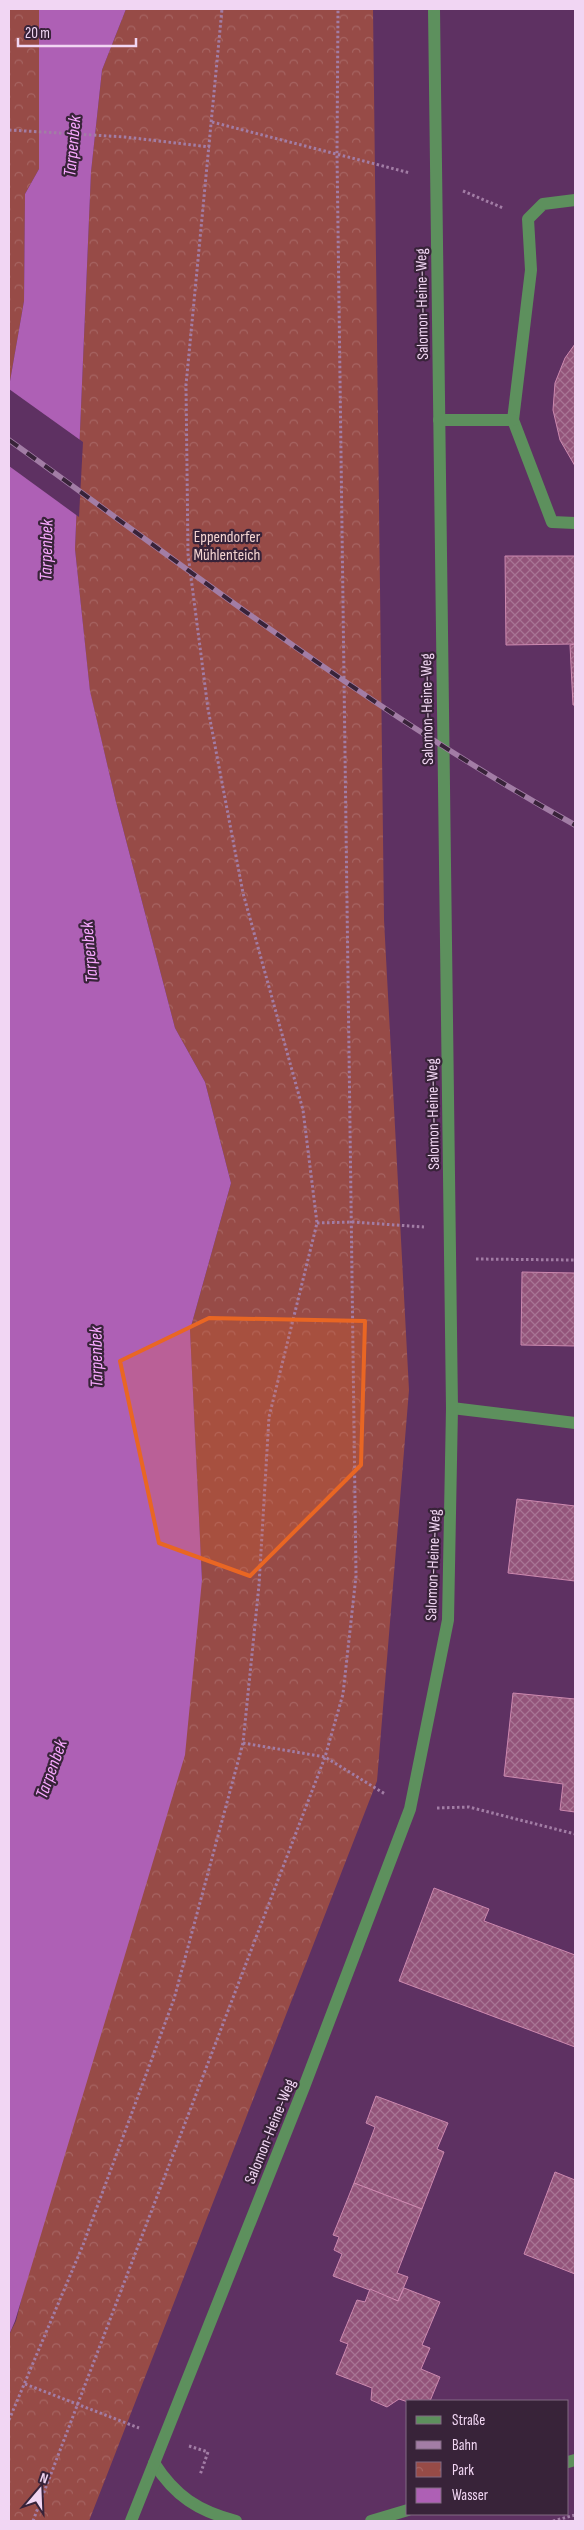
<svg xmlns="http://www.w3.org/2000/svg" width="584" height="2530" font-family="'Sofia Sans Condensed',sans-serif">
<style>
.park{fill:url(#park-crowns)}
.water{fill:#ae60b5}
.pier{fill:#5e3162}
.building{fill:url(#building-cross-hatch);stroke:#cc88af}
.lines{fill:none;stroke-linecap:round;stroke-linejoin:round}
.path{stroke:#a27da5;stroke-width:3;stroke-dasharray:2.5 2.5;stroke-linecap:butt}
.minor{stroke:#5d905d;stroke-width:12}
.rail-casing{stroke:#a27da5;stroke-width:5.5}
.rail{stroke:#382339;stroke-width:4;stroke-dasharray:11;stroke-linecap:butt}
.marked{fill:#e96623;fill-opacity:0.2;stroke:#e96623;stroke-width:4;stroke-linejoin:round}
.labels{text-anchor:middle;stroke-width:4.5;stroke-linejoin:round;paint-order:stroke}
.street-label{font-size:16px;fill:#f1d6f3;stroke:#382339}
.park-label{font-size:16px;fill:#f3d4d1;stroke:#382339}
.water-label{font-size:18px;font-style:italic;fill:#f9a9ff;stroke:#382339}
</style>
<defs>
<pattern id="park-crowns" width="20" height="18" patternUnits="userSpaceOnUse" patternTransform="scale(1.25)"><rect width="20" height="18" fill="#974b47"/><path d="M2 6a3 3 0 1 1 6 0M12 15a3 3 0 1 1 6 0" fill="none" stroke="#a66462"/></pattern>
<pattern id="building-cross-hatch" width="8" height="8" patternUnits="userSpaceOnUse" patternTransform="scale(1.25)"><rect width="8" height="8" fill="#93547a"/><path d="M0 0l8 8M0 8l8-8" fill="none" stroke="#a87494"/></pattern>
</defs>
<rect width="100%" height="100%" fill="#5e3162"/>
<!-- park -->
<g class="park">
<polygon points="9,9 39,9 39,169 25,194 24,301 9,387"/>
<polygon points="126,9 373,9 384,920 409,1390 377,1781 89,2521 9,2521 9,2335 16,2321 202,1580 190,1330 231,1183 205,1082 175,1028 116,802 90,692 75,549 91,172 102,70"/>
</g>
<!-- water -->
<polygon class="water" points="39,9 126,9 102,70 91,172 75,549 90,691 116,802 175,1028 205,1082 231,1183 190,1330 202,1580 185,1755 15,2321 9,2335 9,387 24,301 25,194 39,169"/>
<!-- pier -->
<polygon class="pier" points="9,389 83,442 79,517 9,466"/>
<!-- building -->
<g class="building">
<polygon points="575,344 575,466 560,440 553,410 555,383 565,358"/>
<polygon points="505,556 575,556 575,644 506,645"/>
<polygon points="575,644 575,705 573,705 570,645"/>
<polygon points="522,1272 575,1273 575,1346 521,1345"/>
<polygon points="517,1499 575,1506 575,1581 508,1573"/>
<polygon points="513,1693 575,1699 575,1812 560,1810 563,1784 504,1776"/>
<polygon points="434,1888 489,1909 484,1921 575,1955 575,2047 399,1981"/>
<polygon points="376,2096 448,2123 437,2149 444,2152 422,2209 354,2183 375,2127 366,2123"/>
<polygon points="555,2172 575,2180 575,2274 524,2254"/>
<polygon points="354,2183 422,2209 397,2273 408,2277 398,2301 333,2276 342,2254 334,2250 339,2237 333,2235"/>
<polygon points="404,2288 440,2302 422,2345 430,2348 421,2369 440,2377 430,2401 408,2402 399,2399 387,2407 371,2400 372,2388 336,2374 348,2344 340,2341 357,2300 365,2302 370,2289 398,2301"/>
</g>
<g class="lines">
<!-- path -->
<g class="path">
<polyline points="212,122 410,173"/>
<polyline points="9,130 125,137 210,147"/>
<polyline points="463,191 503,208"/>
<polyline points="317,1223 353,1222 424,1227"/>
<polyline points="476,1259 575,1260"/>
<polyline points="243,1743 325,1757 385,1794"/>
<polyline points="437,1808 469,1807 575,1834"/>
<polyline points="25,2384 139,2428"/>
<polyline points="9,2420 83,2245 174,1999 243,1743 259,1585 269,1417 317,1223 303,1110 243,893 208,709 188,554 186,385 222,9"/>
<polyline points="189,2446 208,2452 200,2475"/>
<polyline points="33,2521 325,1757 343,1694 356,1576 337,154 338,9"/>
<polyline points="553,2521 575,2515"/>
</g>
<!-- minor -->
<g class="minor">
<polyline points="575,200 543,204 528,219 531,270 513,420 552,522 575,523"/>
<polyline points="439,420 513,420"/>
<polyline points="452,1408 575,1423"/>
<polyline points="568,2462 575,2460"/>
<path d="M154 2463C175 2496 198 2511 236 2521"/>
<polyline points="131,2521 304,2087 410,1809 448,1620 452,1408 434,9"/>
<polyline points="371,2521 408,2510"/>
</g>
<defs>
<path id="rail" d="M9 440C194 573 375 714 575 825"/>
</defs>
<!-- rail casing -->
<use href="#rail" class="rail-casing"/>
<!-- rail -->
<use href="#rail" class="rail"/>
</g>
<!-- marked area -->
<path class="marked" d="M209 1318 365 1321 361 1465 250 1576 159 1543 120 1361Z"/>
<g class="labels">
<!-- street labels -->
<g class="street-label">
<text transform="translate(421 304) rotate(-91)" y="6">Salomon-Heine-Weg</text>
<text transform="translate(426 709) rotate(-91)" y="6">Salomon-Heine-Weg</text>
<text transform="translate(432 1114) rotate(-91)" y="6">Salomon-Heine-Weg</text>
<text transform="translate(432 1565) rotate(-88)" y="6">Salomon-Heine-Weg</text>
<text transform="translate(269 2131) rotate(-68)" y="6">Salomon-Heine-Weg</text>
</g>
<!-- park labels -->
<g class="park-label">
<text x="227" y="542">Eppendorfer<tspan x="227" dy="18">Mühlenteich</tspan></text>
</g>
<!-- water labels -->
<g class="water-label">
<text transform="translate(72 146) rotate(-85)" y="6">Tarpenbek</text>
<text transform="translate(46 550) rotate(-89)" y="6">Tarpenbek</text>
<text transform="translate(89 952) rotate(-95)" y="6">Tarpenbek</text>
<text transform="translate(96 1357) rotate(-91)" y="6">Tarpenbek</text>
<text transform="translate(51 1769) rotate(-70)" y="6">Tarpenbek</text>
</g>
</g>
<!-- border -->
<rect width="584" height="2530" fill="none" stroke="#f1d6f3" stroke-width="20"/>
<!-- legend -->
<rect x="406" y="2400" width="162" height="115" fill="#382339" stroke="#826b83"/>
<rect x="416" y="2416" width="25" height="8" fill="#5d905d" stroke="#826b83"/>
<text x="452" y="2425" font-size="15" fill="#f1d6f3">Straße</text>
<rect x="416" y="2441" width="25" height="8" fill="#a27da5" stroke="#826b83"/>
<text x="452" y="2450" font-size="15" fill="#f1d6f3">Bahn</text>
<rect x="416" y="2462" width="25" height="15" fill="url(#park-crowns)" stroke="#826b83"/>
<text x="452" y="2475" font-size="15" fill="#f1d6f3">Park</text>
<rect x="416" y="2488" width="25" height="15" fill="#ae60b5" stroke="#826b83"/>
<text x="452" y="2500" font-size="15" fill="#f1d6f3">Wasser</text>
<!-- north arrow -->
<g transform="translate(40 2490) rotate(19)" stroke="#382339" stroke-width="4" paint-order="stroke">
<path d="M0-4L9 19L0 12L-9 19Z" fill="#f1d6f3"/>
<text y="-8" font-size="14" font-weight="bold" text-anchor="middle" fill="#f1d6f3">N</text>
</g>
<!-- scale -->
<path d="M18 38v8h118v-8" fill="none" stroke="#f1d6f3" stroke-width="2.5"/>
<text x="25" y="38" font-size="15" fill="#f1d6f3" stroke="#382339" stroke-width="4" paint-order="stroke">20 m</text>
</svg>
